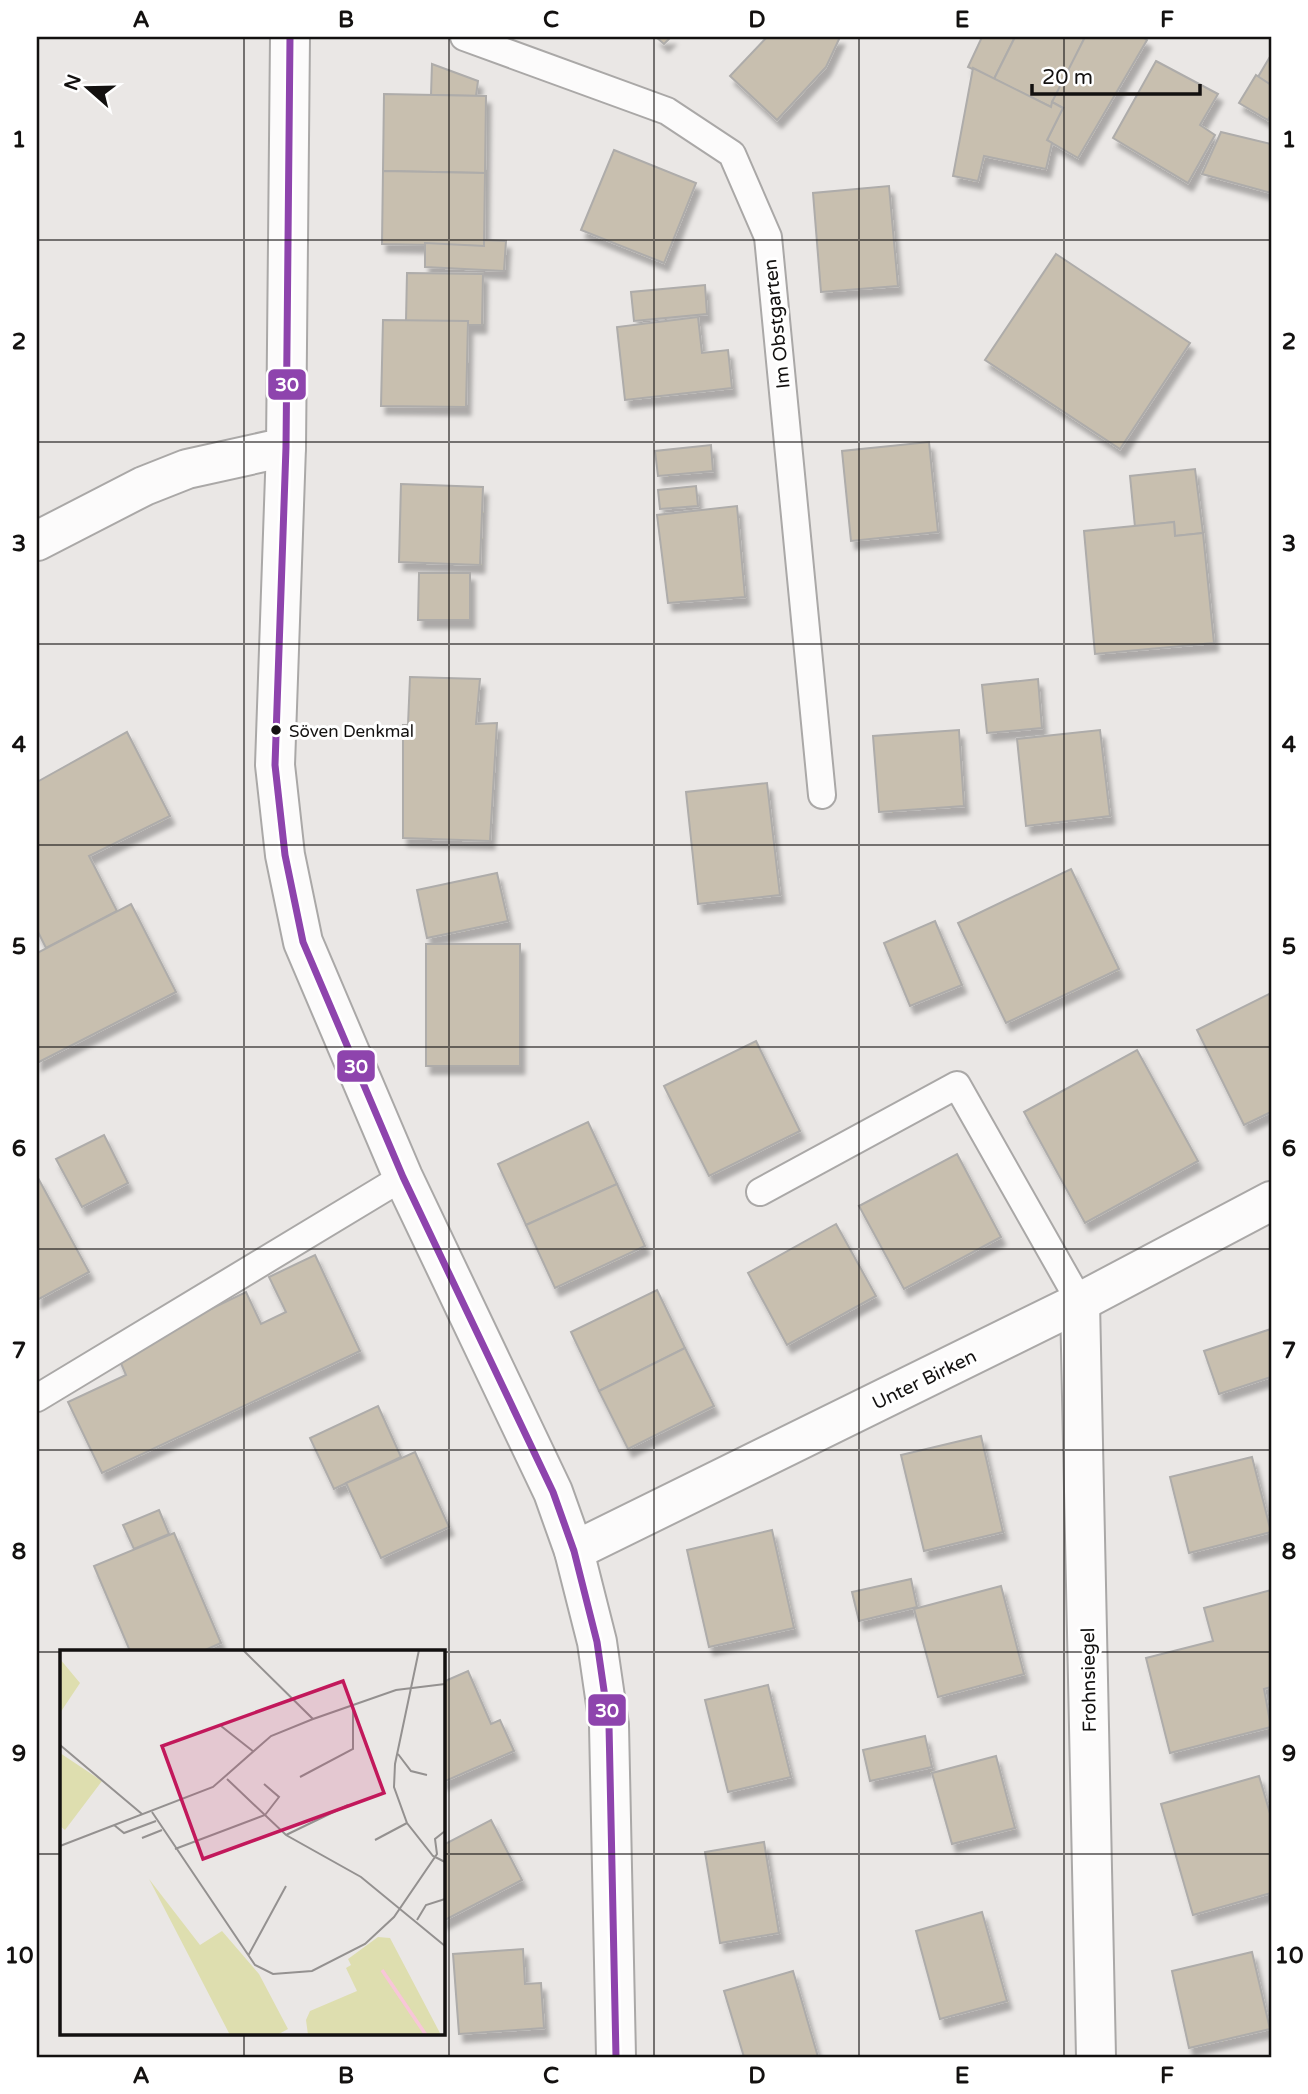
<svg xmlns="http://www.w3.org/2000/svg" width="1308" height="2094" font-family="'Varela Round',sans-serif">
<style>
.building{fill:#c8bfaf;stroke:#aeacaa;stroke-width:2;filter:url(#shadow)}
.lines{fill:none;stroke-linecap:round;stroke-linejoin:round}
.service-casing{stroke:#aaa8a7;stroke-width:30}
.minor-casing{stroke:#aaa8a7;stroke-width:42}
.tertiary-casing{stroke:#aaa8a7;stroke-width:42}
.secondary-casing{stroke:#aaa8a7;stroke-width:42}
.service{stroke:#fcfbfb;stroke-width:26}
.minor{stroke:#fcfbfb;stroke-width:38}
.tertiary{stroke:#fcfbfb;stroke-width:38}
.secondary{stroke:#fcfbfb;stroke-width:38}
.bus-1-casing{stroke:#fff;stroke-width:12}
.bus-1{stroke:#8e44ad;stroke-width:7}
.grid{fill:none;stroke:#131110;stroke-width:2;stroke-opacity:0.55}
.bus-dot{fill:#131110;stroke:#fff;stroke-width:2.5}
.labels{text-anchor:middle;stroke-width:6;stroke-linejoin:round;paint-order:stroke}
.bus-label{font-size:17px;fill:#131110;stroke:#fff;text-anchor:start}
.street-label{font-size:19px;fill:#131110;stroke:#fff}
.inset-river{fill:none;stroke:#f8c6d8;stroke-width:3.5}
.inset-road{fill:none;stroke:#949190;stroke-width:2}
.view{fill:#c2185b;fill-opacity:0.15;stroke:#c2185b;stroke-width:3.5}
.inset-edge{fill:none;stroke:#131110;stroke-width:3.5}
.line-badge{stroke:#fff;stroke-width:2.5}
.badge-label{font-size:19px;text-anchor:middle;font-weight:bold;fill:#fff}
.neatline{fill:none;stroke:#131110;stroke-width:2.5}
.grid-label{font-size:23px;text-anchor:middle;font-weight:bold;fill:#131110}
</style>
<defs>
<filter id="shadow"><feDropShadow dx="4.5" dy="8" stdDeviation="2" flood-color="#0004"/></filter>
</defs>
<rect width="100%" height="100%" fill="#eae7e5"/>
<!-- building -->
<g class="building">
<polygon points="656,37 671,37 664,44"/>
<polygon points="767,37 840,37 826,67 777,120 730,76"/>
<polygon points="982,37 1015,37 994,79 968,67"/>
<polygon points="1015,37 1085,37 1051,107 994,79"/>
<polygon points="1085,37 1142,37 1147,40 1078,158 1047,140 1063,108 1052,102"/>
<polygon points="1271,55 1271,85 1258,77"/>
<polygon points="1156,61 1218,94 1200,125 1215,135 1188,183 1113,138"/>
<polygon points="432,64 478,81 476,96 431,95"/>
<polygon points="973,68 1051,107 1052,102 1063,108 1047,140 1052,143 1046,169 984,156 978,181 953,176"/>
<polygon points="1256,75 1271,85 1271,114 1268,120 1239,103"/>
<polygon points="384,94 486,96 485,173 383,171"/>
<polygon points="1221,132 1271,144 1271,193 1202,174"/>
<polygon points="614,150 696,183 664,263 581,230"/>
<polygon points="383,171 485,173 484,246 382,244"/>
<polygon points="889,186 898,286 821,292 813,193"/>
<polygon points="484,240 506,241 504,271 425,267 425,243 484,246"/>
<polygon points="1056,254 1190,343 1120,449 985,360"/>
<polygon points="407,273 483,274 482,325 467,325 468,321 406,321"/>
<polygon points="705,285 707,314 634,321 631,292"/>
<polygon points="698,317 702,353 728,350 732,388 625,400 617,327"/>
<polygon points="383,320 468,321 466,407 381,406"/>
<polygon points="929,442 938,532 851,541 842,451"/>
<polygon points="711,445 713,471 658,476 655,451"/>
<polygon points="1195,469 1203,533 1175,536 1174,522 1135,527 1130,476"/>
<polygon points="401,484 483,487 480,565 399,562"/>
<polygon points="696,486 698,506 660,509 658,490"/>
<polygon points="737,506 745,597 668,603 657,515"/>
<polygon points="1174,522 1175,536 1203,533 1214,643 1095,654 1084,531"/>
<polygon points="419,573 470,573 470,620 418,620"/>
<polygon points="410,677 480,679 476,724 497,723 490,841 403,838 403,725 408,725"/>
<polygon points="1038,679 1042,728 987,733 982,685"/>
<polygon points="959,730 964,806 879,812 873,736"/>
<polygon points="1100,730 1110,816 1026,826 1017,739"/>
<polygon points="127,732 170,816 89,856 117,911 46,948 37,930 37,782"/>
<polygon points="767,783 780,895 698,904 686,792"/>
<polygon points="1071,869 1119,969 1006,1023 958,923"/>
<polygon points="497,873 508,921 427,938 417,890"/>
<polygon points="131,904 176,992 37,1063 37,953"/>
<polygon points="935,921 962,985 910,1006 884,943"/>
<rect x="426" y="944" width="94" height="122"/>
<polygon points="1271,993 1271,1112 1244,1125 1197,1030"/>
<polygon points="756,1041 800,1131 709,1176 664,1086"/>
<polygon points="1137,1050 1198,1161 1085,1223 1024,1112"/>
<polygon points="588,1122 617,1184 526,1225 498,1164"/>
<polygon points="104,1135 128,1183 82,1207 56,1159"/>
<polygon points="957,1154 1001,1237 904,1289 859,1206"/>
<polygon points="38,1178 89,1272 37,1300 37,1179"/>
<polygon points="617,1184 645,1246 555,1288 526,1225"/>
<polygon points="836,1224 876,1296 787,1345 748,1273"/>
<polygon points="315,1255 360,1351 102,1473 68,1402 126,1375 117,1354 246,1292 261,1324 286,1312 269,1277"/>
<polygon points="657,1290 685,1348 599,1391 571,1332"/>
<polygon points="1271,1329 1271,1377 1219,1394 1204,1351"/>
<polygon points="685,1348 714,1406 628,1449 599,1391"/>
<polygon points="378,1406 401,1457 334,1489 310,1438"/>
<polygon points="981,1436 1003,1532 924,1551 901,1455"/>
<polygon points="415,1452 449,1527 381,1558 346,1483"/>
<polygon points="1252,1457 1271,1532 1189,1553 1170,1477"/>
<polygon points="159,1510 169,1534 134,1549 123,1525"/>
<polygon points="772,1530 794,1628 709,1647 687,1550"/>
<polygon points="174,1533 221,1643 203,1651 130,1651 94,1566"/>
<polygon points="911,1579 917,1607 859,1621 852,1592"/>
<polygon points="1001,1586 1024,1674 938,1697 914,1609"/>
<polygon points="1271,1590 1271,1687 1264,1689 1271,1727 1170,1753 1146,1658 1213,1641 1204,1608"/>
<polygon points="468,1671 491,1724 500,1720 514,1751 443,1782 443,1682"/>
<polygon points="768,1685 791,1777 728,1792 705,1700"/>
<polygon points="925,1736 932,1767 870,1781 863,1750"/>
<polygon points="996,1756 1015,1828 952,1844 932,1773"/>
<polygon points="1259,1776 1271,1817 1271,1893 1193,1915 1161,1804"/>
<polygon points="491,1820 522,1880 443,1921 443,1845"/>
<polygon points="764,1842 779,1933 720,1943 705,1852"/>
<polygon points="982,1912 1007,2001 940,2019 916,1931"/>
<polygon points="523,1949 525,1984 541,1983 544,2028 459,2034 453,1954"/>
<polygon points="1252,1952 1270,2029 1189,2048 1172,1971"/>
<polygon points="793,1971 818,2057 744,2057 724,1991"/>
</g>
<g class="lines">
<defs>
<g id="service">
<polyline points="464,37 667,111 732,154 768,237 822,795"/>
<polyline points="760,1192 957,1085 1080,1302"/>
<polyline points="37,1398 403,1177"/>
</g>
<g id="minor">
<polyline points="1080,1302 1096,2057"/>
<polyline points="574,1551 1080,1302 1271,1201"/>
</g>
<polyline id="tertiary" points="286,447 275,765 285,855 303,942 403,1177 553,1492 574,1551 597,1642 609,1725 616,2057"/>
<polyline id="secondary" points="37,541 144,486 187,469 286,447 290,37"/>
</defs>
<!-- service casing -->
<use href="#service" class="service-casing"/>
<!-- minor casing -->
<use href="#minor" class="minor-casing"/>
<!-- tertiary casing -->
<use href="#tertiary" class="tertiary-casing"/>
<!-- secondary casing -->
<use href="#secondary" class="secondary-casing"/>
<!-- service -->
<use href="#service" class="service"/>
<!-- minor -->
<use href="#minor" class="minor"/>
<!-- tertiary -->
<use href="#tertiary" class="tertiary"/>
<!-- secondary -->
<use href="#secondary" class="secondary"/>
<defs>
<polyline id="bus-1" points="290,37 286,447 275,765 285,855 303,942 403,1177 553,1492 574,1551 597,1642 609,1725 616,2057"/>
</defs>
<!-- bus-1 casing -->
<use href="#bus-1" class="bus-1-casing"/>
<!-- bus-1 -->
<use href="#bus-1" class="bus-1"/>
</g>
<!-- grid -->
<path class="grid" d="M244 37V1651M449 37V2057M654 37V2057M859 37V2057M1064 37V2057M37 240H1271M37 442H1271M37 644H1271M37 845H1271M37 1047H1271M37 1249H1271M37 1450H1271M37 1652H61M443 1652H1271M37 1854H61M443 1854H1271M244 2033V2057"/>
<!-- markers -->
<circle class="bus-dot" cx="276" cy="730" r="6"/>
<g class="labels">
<!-- bus labels -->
<g class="bus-label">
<text x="289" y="737">Söven Denkmal</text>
</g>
<!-- street labels -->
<g class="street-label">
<text transform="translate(776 324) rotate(-96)" y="7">Im Obstgarten</text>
<text transform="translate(924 1379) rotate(-26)" y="7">Unter Birken</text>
<text transform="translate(1088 1680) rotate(-91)" y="7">Frohnsiegel</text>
</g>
</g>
<!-- overview -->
<g transform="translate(60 1650)">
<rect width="385" height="385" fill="#eae7e5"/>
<path d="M0 9 20 33 0 63ZM0 103 42 131 5 180 0 176ZM89 229 140 295 162 281 199 324 228 379 217 385H170ZM318 287 330 288 381 385H248L246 370 250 361 297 341 286 318 291 315 288 309Z" fill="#dedeaf"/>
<path class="inset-river" d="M322 320 366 385"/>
<path class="inset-road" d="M183 0 253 69 336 40 385 34M359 0 335 114 334 137 347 173 373 206 385 212M161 76 194 102M0 95 82 164M338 104 351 121 367 125M240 127 293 99V55M167 129 226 185 301 227 385 296M92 162 195 315 213 324 252 321 305 294 334 267 377 204 375 189 385 181M54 175 64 183 96 171M226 185 288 155M82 188 102 180M315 190 347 173M0 196 153 137 211 86 253 69M115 199 205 165 219 147 204 134M357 270 366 255 385 249M188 306 226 236"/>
<path class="view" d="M283 31 324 143 143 209 102 96Z"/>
<rect width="385" height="385" class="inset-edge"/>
</g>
<g class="line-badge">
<rect x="267" y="368" width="40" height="33" rx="7" fill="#8e44ad"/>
<rect x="336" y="1049" width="40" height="34" rx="7" fill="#8e44ad"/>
<rect x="587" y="1693" width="40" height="34" rx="7" fill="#8e44ad"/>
</g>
<g class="badge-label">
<text x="287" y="391">30</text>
<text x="356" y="1073">30</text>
<text x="607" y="1717">30</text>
</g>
<!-- border -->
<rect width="1308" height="2094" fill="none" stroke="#ffffff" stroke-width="77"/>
<!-- north arrow -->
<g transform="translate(88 88) rotate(290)" stroke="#ffffff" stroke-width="5" paint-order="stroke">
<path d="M0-5L12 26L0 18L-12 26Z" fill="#131110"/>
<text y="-10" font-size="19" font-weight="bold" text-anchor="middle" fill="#131110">N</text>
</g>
<!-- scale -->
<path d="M1032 84v10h168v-10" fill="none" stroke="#131110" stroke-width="3.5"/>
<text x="1042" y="84" font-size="21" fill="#131110" stroke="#ffffff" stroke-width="5" paint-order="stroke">20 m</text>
<rect x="38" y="38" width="1232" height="2018" class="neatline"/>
<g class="grid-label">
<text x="141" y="27">A</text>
<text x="346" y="27">B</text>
<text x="551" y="27">C</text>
<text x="757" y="27">D</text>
<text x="962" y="27">E</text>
<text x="1167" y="27">F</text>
<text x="19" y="147">1</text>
<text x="1289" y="147">1</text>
<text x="19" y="349">2</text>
<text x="1289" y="349">2</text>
<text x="19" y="551">3</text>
<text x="1289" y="551">3</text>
<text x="19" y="752">4</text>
<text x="1289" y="752">4</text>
<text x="19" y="954">5</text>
<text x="1289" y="954">5</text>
<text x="19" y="1156">6</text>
<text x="1289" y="1156">6</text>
<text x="19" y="1358">7</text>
<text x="1289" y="1358">7</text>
<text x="19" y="1559">8</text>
<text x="1289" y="1559">8</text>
<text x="19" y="1761">9</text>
<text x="1289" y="1761">9</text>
<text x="19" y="1963">10</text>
<text x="1289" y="1963">10</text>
<text x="141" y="2083">A</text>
<text x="346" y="2083">B</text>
<text x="551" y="2083">C</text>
<text x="757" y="2083">D</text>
<text x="962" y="2083">E</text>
<text x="1167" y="2083">F</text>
</g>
</svg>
